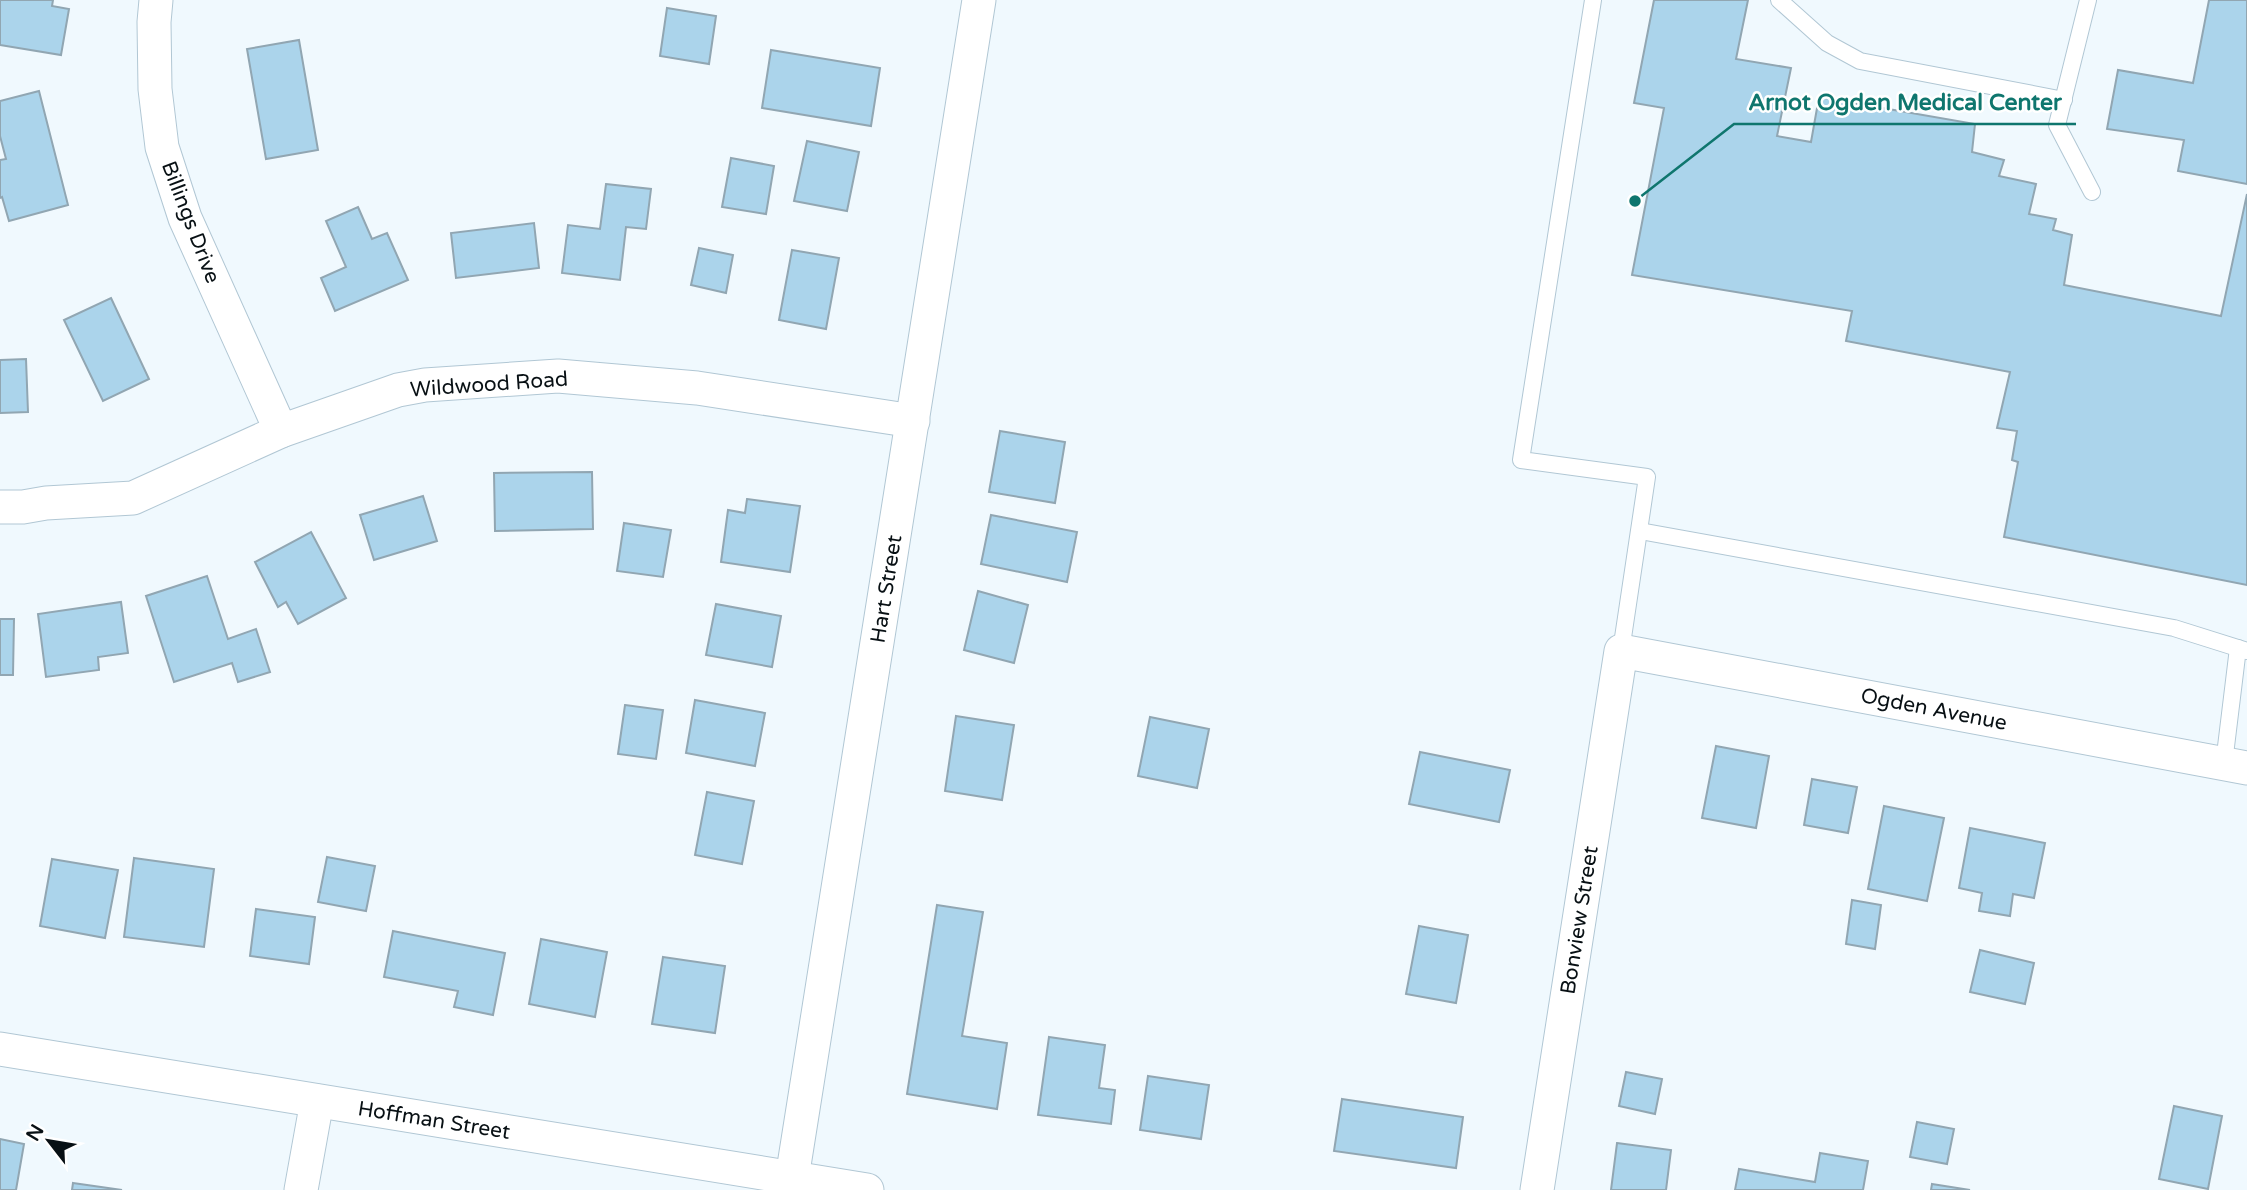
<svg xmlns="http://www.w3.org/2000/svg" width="2247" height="1190" font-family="'Varela Round',sans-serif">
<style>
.building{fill:#abd4eb;stroke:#91a6b2;stroke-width:2}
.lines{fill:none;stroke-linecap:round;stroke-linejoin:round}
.service-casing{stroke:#b1c7d4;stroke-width:18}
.minor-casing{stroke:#b1c7d4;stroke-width:35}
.service{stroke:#fff;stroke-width:16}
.minor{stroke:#fff;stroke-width:33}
.labels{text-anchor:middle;stroke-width:5;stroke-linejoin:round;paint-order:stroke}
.street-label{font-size:21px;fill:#081014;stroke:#fff}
.leader{fill:none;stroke:#0f766e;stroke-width:2.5}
.callout-dot{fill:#0f766e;stroke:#fff;stroke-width:2.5}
.callout-label{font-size:23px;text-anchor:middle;font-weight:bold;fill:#0f766e;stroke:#fff;stroke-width:5;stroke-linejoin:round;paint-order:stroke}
</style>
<rect width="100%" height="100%" fill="#f0f9fe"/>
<!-- building -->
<g class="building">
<polygon points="0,0 53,0 52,6 69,9 61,55 0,45"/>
<polygon points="1654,0 1748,0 1736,59 1791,68 1777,136 1811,142 1819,97 1975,124 1972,152 2004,160 1999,176 2036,184 2029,214 2056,219 2053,230 2072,235 2064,285 2221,316 2247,194 2247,585 2004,537 2018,462 2012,460 2017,431 1997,428 2010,372 1846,341 1852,311 1632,275 1664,108 1634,103"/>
<polygon points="2209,0 2247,0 2247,184 2178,171 2184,140 2107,129 2118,70 2193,83"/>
<polygon points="667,8 716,16 709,64 660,56"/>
<polygon points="299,40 318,150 266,159 247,49"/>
<polygon points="771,50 880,68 871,126 762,108"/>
<polygon points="39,91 68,205 9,221 2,197 0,198 0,160 6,159 0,136 0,101"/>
<polygon points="807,141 859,152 847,211 794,201"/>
<polygon points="731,158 774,166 766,214 722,207"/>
<polygon points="606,184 651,189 646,229 626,227 620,280 562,273 568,225 600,229"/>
<polygon points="358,207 372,239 387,233 408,280 335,311 321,278 346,267 326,221"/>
<polygon points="534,223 539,268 456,278 451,233"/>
<polygon points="699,248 733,255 726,293 691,285"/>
<polygon points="792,250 839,258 826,329 779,320"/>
<polygon points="111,298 149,379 103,401 64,320"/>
<polygon points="26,359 28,412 0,413 0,360"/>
<polygon points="1000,431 1065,442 1055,503 989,492"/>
<polygon points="592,472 593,529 495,531 494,473"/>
<polygon points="423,496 437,541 374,560 360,515"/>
<polygon points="747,499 800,506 790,572 721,562 728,510 745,513"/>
<polygon points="991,515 1077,532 1067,582 981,564"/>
<polygon points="624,523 671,530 663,577 617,571"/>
<polygon points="311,532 346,598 298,624 286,602 278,607 255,562"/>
<polygon points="207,576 228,639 256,629 270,672 238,682 232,663 174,682 146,596"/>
<polygon points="978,591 1028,605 1014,663 964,650"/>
<polygon points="121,602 128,653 98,657 99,670 46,677 38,614"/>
<polygon points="716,604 781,616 772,667 706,655"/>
<polygon points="0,619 14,619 13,675 0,675"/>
<polygon points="695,700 765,713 755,766 686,753"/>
<polygon points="625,705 663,710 656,759 618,754"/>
<polygon points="956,716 1014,725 1002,800 945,791"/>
<polygon points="1150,717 1209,729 1197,788 1138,776"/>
<polygon points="1716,746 1769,756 1756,828 1702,818"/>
<polygon points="1420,752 1510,770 1499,822 1409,804"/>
<polygon points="1812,779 1857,787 1848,833 1804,825"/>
<polygon points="707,792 754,801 742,864 695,855"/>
<polygon points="1884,806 1944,818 1927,901 1868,889"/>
<polygon points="1970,828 2045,843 2034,898 2013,894 2010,916 1979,911 1982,893 1959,888"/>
<polygon points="327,857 375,866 366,911 318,902"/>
<polygon points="134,858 214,869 204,947 124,937"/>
<polygon points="52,859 118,870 105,938 40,926"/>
<polygon points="1852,900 1881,905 1875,949 1846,944"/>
<polygon points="937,905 983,912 962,1036 1007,1043 997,1109 907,1094"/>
<polygon points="256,909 315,917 309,964 250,956"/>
<polygon points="1419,926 1468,935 1456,1003 1406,994"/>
<polygon points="393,931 505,953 493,1015 454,1007 458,991 384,977"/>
<polygon points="541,939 607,952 595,1017 529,1004"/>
<polygon points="1980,950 2034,963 2025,1004 1970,992"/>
<polygon points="663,957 725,966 715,1033 652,1024"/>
<polygon points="1049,1037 1105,1045 1099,1088 1115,1090 1111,1124 1038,1115"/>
<polygon points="1626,1072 1662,1079 1655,1114 1619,1106"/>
<polygon points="1148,1076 1209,1085 1201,1139 1140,1130"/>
<polygon points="1342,1099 1463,1117 1456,1168 1334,1151"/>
<polygon points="2174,1106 2222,1116 2208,1189 2159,1179"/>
<polygon points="1917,1122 1954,1129 1947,1164 1910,1157"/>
<polygon points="0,1139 24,1144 16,1190 0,1190"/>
<polygon points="1617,1143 1671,1150 1666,1190 1611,1190"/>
<polygon points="1820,1153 1868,1161 1863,1190 1735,1190 1739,1169 1815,1182"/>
<polygon points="73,1183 122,1190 72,1190"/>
<polygon points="1932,1184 1970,1190 1931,1190"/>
</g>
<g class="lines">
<defs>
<g id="service">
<polyline points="1593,0 1521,460 1647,477 1621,651"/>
<polyline points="1779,0 1827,43 1860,61 2064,100"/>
<polyline points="2088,0 2057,125 2092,192"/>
<polyline points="1640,531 2174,628 2247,651"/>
<polyline points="2224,763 2238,648"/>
</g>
<g id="minor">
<polyline points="156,0 154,22 155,89 162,147 185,218 281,431"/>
<polyline points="0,507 23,507 46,503 133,498 281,431 398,390 425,385 558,376 697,388 913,421"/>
<polyline points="0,1049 867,1190"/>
<polyline points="792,1178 979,0"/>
<polyline points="301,1190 317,1101"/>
<polyline points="1537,1190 1621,651 2247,768"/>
</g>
</defs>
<!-- service casing -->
<use href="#service" class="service-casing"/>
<!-- minor casing -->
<use href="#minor" class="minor-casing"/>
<!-- service -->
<use href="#service" class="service"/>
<!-- minor -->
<use href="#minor" class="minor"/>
</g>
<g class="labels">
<!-- street labels -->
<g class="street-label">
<text transform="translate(191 222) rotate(69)" y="7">Billings Drive</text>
<text transform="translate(489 384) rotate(-4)" y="7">Wildwood Road</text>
<text transform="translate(886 589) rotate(-81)" y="7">Hart Street</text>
<text transform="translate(1934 709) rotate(11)" y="7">Ogden Avenue</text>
<text transform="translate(1579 920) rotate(-81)" y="7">Bonview Street</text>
<text transform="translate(434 1120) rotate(9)" y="7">Hoffman Street</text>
</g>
</g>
<!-- callouts -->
<path class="leader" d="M1635 201L1734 124H2076"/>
<circle class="callout-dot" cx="1635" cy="201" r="7"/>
<g class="callout-label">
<text x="1905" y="110">Arnot Ogden Medical Center</text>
</g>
<!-- north arrow -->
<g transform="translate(49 1141) rotate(301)" stroke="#ffffff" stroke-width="5" paint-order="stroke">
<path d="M0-5L12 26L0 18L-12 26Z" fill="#081014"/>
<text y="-10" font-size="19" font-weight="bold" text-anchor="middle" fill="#081014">N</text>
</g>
</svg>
